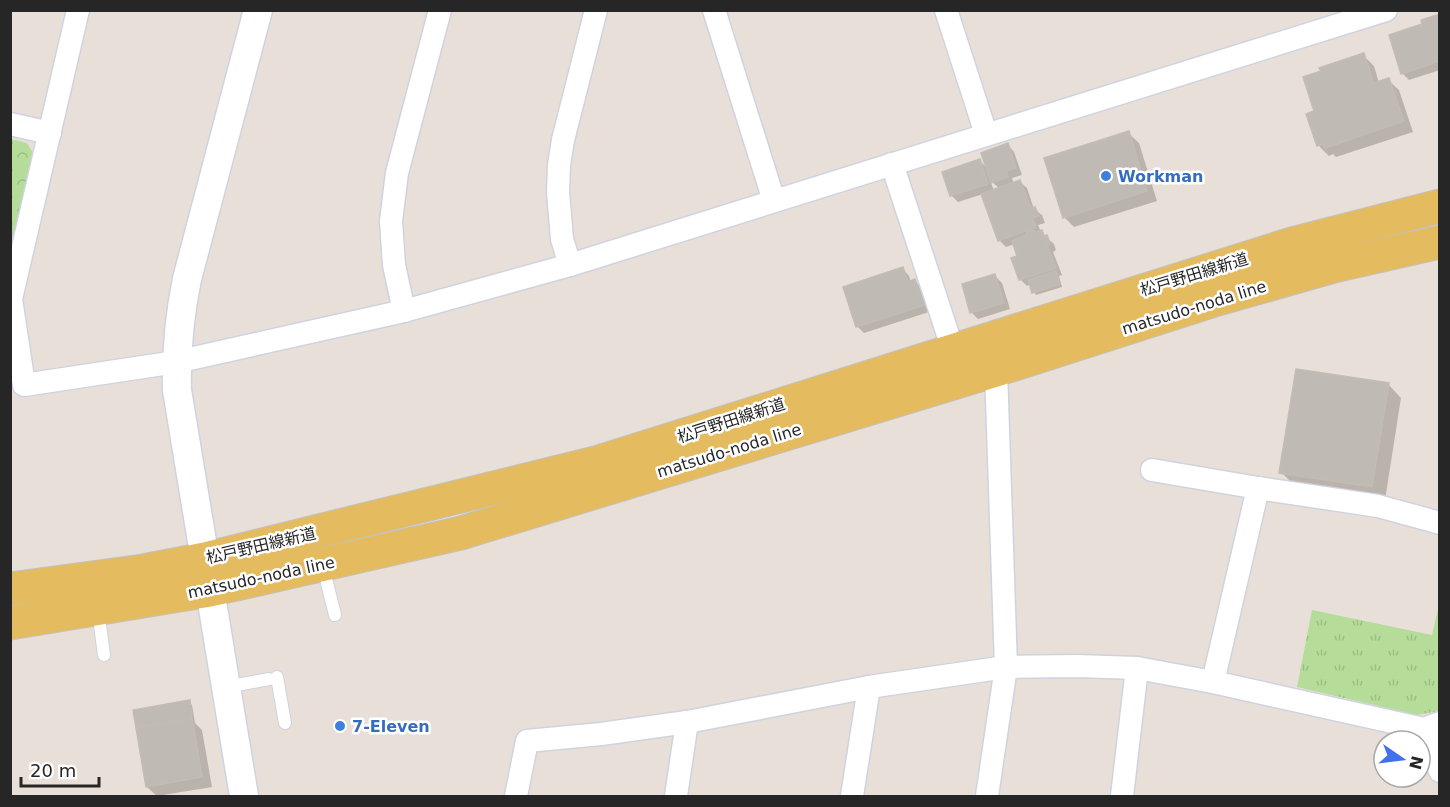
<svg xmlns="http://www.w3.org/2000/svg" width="1450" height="807" font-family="'DejaVu Sans','Noto Sans JP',sans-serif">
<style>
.grass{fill:url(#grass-tufts)}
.park{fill:url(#park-crowns)}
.shadow{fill:#0003;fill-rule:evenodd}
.building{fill:#c0bab5;stroke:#c3bcb3;stroke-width:1.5}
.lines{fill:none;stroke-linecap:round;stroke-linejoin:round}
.service-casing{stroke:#ced3df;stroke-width:14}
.minor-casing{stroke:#ced3df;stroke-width:25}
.tertiary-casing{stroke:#ced3df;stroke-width:31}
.primary-casing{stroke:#c2c2c2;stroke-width:35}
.service{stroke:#fff;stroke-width:12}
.minor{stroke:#fff;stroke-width:22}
.tertiary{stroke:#fff;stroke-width:28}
.primary{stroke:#e5bb60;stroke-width:33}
.shop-dot{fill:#3f7fe0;stroke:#fff;stroke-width:2}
.labels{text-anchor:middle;stroke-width:5;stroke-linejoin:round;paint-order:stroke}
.shop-label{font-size:16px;font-weight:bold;fill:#366cbe;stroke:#fff;text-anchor:start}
.street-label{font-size:16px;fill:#262626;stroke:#fff}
</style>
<defs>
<pattern id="grass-tufts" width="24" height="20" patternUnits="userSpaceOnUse" patternTransform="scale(1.5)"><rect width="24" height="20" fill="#b5dc98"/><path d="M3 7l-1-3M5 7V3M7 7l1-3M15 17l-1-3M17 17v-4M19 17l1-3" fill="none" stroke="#9cbd83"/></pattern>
<pattern id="park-crowns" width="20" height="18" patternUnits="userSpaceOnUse" patternTransform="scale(1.5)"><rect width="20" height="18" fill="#b5dc98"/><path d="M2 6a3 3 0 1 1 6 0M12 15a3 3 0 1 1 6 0" fill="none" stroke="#9cbd83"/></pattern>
</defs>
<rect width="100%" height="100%" fill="#e8e0d8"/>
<!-- grass -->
<polygon class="grass" points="1439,605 1439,711 1417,715 1297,687 1312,610 1432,635"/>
<!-- park -->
<polygon class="park" points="11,139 27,143 33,153 11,246"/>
<!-- shadow -->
<g class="shadow">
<polygon points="1440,16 1440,70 1409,80 1402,73 1424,25"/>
<polygon points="1363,55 1374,66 1379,83 1388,80 1399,90 1413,132 1336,157 1333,154 1329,156 1319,146 1308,115 1316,112"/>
<polygon points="1128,133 1139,143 1157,201 1074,227 1064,217"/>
<path d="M1008 145 1014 152 1022 175 1012 178 1014 184 1020 182 1027 188 1034 209 1042 215 1045 223 1038 225 1041 232 1054 244 1056 250 1053 252 1062 275 1059 276 1062 287 1036 295 1031 284 1027 286 1020 279 1019 257 1015 244 1006 247 999 240 983 194 958 202 951 195 980 161 988 169ZM990 180 1000 189 994 191Z"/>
<polygon points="903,269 909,276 911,282 915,281 922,288 929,312 864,333 857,326"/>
<polygon points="995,276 1002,283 1010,309 978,319 971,312"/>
<polygon points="1388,384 1401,398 1385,500 1294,485 1281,472"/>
<polygon points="189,702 192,705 195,723 202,730 212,787 157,796 147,787"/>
</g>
<!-- building -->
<g class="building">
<polygon points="1440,14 1440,61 1401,74 1389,35 1422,24 1421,20"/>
<polygon points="1364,53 1373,83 1389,78 1404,121 1325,148 1323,144 1317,146 1306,114 1314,111 1303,77 1321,71 1319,68"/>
<polygon points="1129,131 1147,191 1063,218 1044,158"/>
<polygon points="1008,143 1016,168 1006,171 1008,177 991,183 981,153"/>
<polygon points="980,159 988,184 950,196 942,172"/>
<polygon points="1020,180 1031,208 1035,207 1039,216 1032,218 1036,227 998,241 981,194"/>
<polygon points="1032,230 1036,232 1042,230 1044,236 1047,235 1050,243 1047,245 1056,268 1019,280 1011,258 1017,256 1012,241 1026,235 1027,232"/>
<polygon points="903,267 908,282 915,279 924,305 856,327 843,287"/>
<polygon points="1056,271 1060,284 1032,293 1028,280"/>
<polygon points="995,274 1004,303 970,313 962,284"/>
<polygon points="1296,369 1389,383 1372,487 1279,473"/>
<polygon points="190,700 192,718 136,728 133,710"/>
<polygon points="192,718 202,777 146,787 136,728"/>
</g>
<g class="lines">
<defs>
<g id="service">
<polyline points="323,567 335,615"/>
<polyline points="98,610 104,655"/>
<polyline points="277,677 285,723"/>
<polyline points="226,687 269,679"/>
</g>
<g id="minor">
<polyline points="78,10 11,299 24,385 176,362 404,311 570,265 1386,10"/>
<polyline points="714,10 774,201"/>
<polyline points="946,10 986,134"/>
<polyline points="10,124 50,133"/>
<polyline points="892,164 953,350"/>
<polyline points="570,265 562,239 558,192 559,165 563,140 596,10"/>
<polyline points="404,311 394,265 391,221 397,173 440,10"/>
<polyline points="1152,470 1258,488"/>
<polyline points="1213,682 1258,488 1378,506 1440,523"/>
<polyline points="1424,729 1440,771"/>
<polyline points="516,796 527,741 601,734 687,722 869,687 1006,667 1077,666 1137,668 1213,682 1424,729 1440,723"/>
<polyline points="676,796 687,722"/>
<polyline points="852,796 869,687"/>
<polyline points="987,796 1006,667 996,370"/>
<polyline points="1122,796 1137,668"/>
</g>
<path id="tertiary" d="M244 796 177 390C176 350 179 318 187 279L258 10"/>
<g id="primary">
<polyline points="10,589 143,571 205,559 599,462 1292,244 1440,206"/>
<polyline points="10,623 210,590 461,533 996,370 1211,301 1334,266 1440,242"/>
</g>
</defs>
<!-- service casing -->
<use href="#service" class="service-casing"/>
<!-- minor casing -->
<use href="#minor" class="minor-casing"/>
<!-- tertiary casing -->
<use href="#tertiary" class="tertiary-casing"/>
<!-- primary casing -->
<use href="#primary" class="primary-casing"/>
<!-- service -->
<use href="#service" class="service"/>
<!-- minor -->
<use href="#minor" class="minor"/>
<!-- tertiary -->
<use href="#tertiary" class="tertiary"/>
<!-- primary -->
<use href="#primary" class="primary"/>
</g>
<!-- markers -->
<g class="shop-dot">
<circle cx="1106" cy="176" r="6"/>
<circle cx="340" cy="726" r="6"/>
</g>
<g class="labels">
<!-- shop labels -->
<g class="shop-label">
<text x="1118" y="182">Workman</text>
<text x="352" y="732">7-Eleven</text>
</g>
<!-- street labels -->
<g class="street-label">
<text transform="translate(1194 274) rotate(-17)" y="6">松戸野田線新道</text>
<text transform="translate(1194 307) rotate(-17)" y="6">matsudo-noda line</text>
<text transform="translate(731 420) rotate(-18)" y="6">松戸野田線新道</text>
<text transform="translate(729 450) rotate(-17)" y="6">matsudo-noda line</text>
<text transform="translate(261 545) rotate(-13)" y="6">松戸野田線新道</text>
<text transform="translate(261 577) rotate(-12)" y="6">matsudo-noda line</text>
</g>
</g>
<!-- border -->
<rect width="1450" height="807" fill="none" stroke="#262626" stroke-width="24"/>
<!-- north arrow -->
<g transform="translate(1402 759) rotate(104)"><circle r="28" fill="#ffffff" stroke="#a8a8a8" stroke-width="1.5"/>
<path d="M0-4.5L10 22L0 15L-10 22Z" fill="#4270ec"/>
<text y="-9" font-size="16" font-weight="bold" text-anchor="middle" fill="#262626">N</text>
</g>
<!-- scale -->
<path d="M21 777v9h78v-9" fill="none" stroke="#262626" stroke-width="3"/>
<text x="30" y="777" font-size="18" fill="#262626" stroke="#ffffff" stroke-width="4.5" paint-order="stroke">20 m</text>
</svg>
